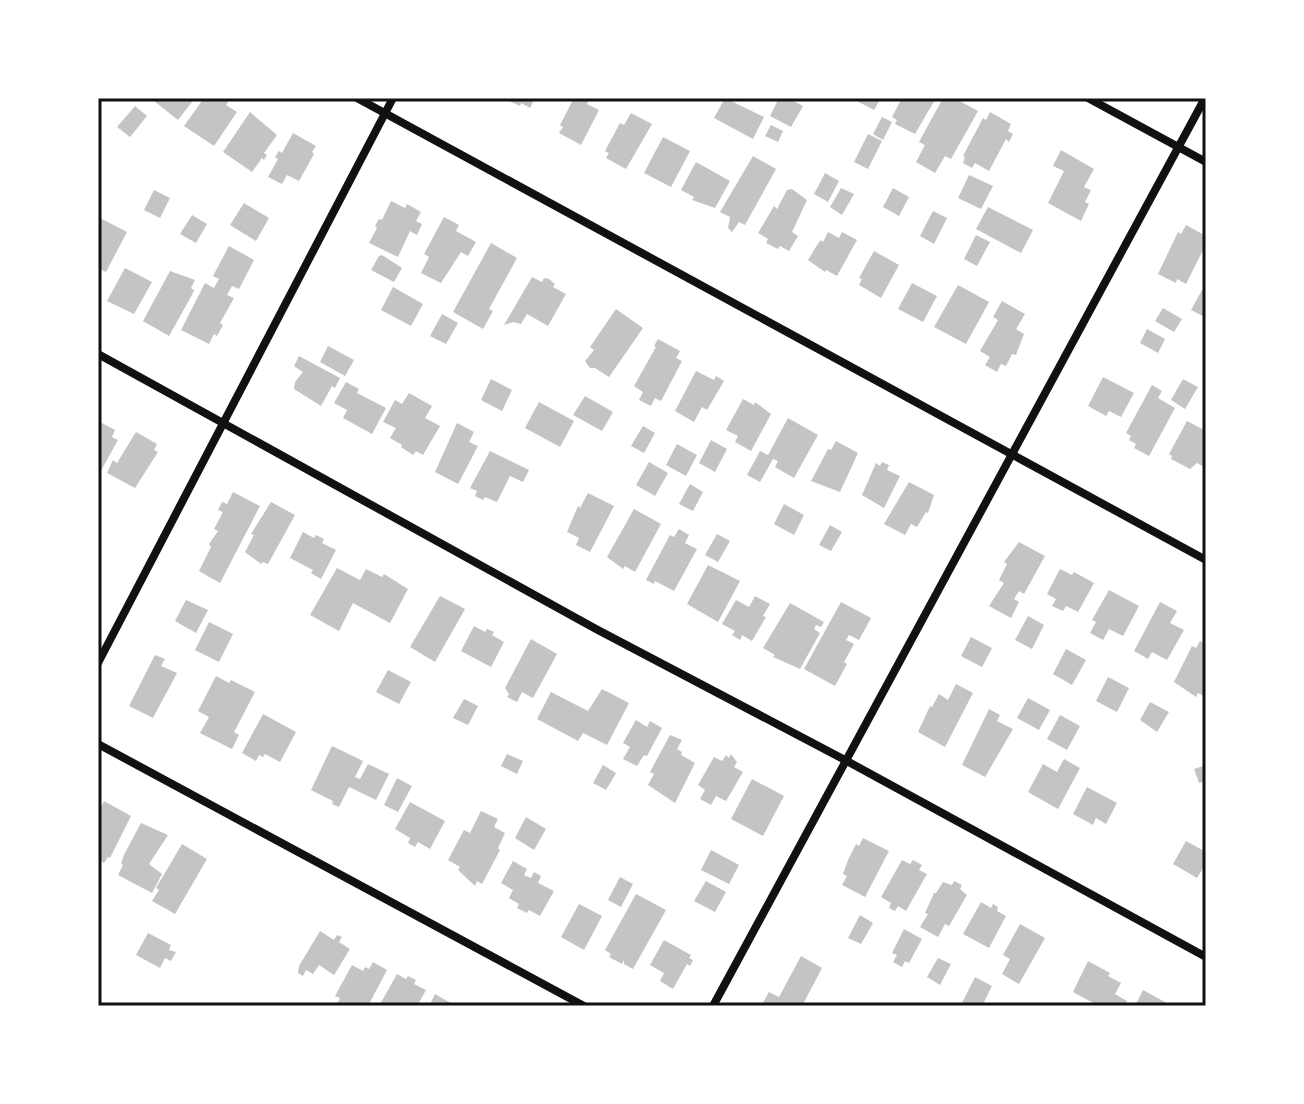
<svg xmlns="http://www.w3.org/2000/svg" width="1304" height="1104" font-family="Georgia,serif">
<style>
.building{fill:#c4c4c4}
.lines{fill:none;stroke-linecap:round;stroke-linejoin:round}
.minor{stroke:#111;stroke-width:8}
.neatline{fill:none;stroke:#111;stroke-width:3}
</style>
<rect width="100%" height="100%" fill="#fff"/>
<!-- building -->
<g class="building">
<polygon points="156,98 195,98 178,120 154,101"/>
<polygon points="204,98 223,98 228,102 226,105 237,112 214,146 184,126"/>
<polygon points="508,98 535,98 530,108 521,103 520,106 507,100"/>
<polygon points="574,98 590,98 587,104 599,110 581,145 559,133 563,127 560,125"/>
<polygon points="725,98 764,117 753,139 714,118"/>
<polygon points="779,98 787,98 803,106 791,127 770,116"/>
<polygon points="851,98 881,98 874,110"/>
<polygon points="902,98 936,98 915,134 895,124 897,120 892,117"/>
<polygon points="943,98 954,98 978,111 951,159 945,156 935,173 916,162 925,145 919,142"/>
<polygon points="135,106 147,116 130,137 117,127"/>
<polygon points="250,112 277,135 264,153 267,155 264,160 262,158 252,172 223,152"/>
<polygon points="990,112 1011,124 1008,131 1013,134 1009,142 1006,139 989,171 975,163 972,168 963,163 965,157 963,156 983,118 986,120"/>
<polygon points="631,113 652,124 626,169 606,158 609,153 605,151 620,123 624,125"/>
<polygon points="882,117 892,122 883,140 873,134"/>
<polygon points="771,125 783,131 778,142 765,136"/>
<polygon points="293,133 316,146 312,152 314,154 299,181 287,175 282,184 268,177 278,159 275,157 279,151 282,153"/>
<polygon points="868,134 882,141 868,169 854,162"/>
<polygon points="663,137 690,151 671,187 644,173"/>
<polygon points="1061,150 1094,169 1084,187 1091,190 1085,202 1089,204 1081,221 1048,203 1064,171 1053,166"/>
<polygon points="753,156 776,169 745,225 739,222 732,232 728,228 730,217 720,212"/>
<polygon points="696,162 730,181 715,208 692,200 694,197 681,190"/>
<polygon points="825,173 839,181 828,202 814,194"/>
<polygon points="969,175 993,186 981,209 958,198"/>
<polygon points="841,188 854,194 842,215 830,207"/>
<polygon points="893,188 909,197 899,216 883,207"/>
<polygon points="792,189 807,200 792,232 798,236 789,251 780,246 778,249 766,243 768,239 758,233 774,206 777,209 787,190"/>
<polygon points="154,190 170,198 160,218 144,210"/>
<polygon points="391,201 405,208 407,204 421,212 416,221 422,224 417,235 410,231 398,257 369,243 377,228 375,226 379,219 382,220"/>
<polygon points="244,203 269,218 256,241 230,225"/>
<polygon points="988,207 1033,230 1021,253 976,229"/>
<polygon points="933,211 947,218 934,244 920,236"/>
<polygon points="192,215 207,224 196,243 180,234"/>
<polygon points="98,217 127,232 106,272 98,268"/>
<polygon points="444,217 459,225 456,231 476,242 468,256 461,252 441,283 421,273 429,257 424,254"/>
<polygon points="1186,225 1206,236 1205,246 1186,284 1177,279 1176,283 1158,274 1178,232 1181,234"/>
<polygon points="828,232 839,238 842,232 857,240 837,276 826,270 825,272 808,260 817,245 821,240 823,242"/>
<polygon points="976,235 990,242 977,266 964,259"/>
<polygon points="491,243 517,258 489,309 493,311 483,329 453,312"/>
<polygon points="229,246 254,260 239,289 232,286 227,295 234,298 220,323 223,325 217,336 214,334 209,344 181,330 205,283 214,288 219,279 213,276"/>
<polygon points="874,251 899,265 881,298 859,285 862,279 859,278"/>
<polygon points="382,255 402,268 394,282 371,270 379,256"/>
<polygon points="125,268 152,282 134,314 107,301"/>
<polygon points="170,271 195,280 191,288 194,290 192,295 169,336 143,321"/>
<polygon points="532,277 542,282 544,278 549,279 555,284 553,287 566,294 548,326 527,314 521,324 513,322 504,325"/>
<polygon points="912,283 937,296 923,322 898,309"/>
<polygon points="958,285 989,302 966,344 934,327"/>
<polygon points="393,287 423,304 411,326 381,310"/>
<polygon points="1202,290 1206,292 1205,317 1191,310"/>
<polygon points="1002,301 1025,314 1016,329 1024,334 1016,355 1012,354 1006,366 1001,364 997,372 985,365 990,357 980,351 998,320 993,317"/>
<polygon points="1163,308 1182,319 1174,332 1155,321"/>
<polygon points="616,309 643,328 609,377 595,368 590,368 585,361 594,350 590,347"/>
<polygon points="442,314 458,323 446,344 430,336"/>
<polygon points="1147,329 1165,339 1158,353 1140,343"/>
<polygon points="658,339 680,351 676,358 682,361 661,401 655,398 651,406 639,400 643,392 634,386 656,347 654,346"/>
<polygon points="328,346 354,360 345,376 320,362"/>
<polygon points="299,356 340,378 335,388 332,386 321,406 294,389 295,382 303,372 294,366"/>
<polygon points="696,371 714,380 716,376 724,381 707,410 702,407 694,422 675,411"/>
<polygon points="1103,377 1134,393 1121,417 1109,411 1106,416 1088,406"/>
<polygon points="491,379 512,390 502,411 481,400"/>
<polygon points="1183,379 1198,387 1185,409 1171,400"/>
<polygon points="346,382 359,389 357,393 386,408 372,434 343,418 347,410 334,403"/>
<polygon points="1152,385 1162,391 1158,398 1175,408 1149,456 1134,448 1136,444 1129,440 1131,436 1126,433"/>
<polygon points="409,393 432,406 425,418 440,426 423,455 416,451 413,455 401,447 402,445 390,438 396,428 383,422 395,400 402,404"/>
<polygon points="585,396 613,412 602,431 573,415"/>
<polygon points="743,399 754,405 755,402 771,414 751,451 735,442 738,436 726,430"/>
<polygon points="539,402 574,421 560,447 525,428"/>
<polygon points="788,418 818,435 794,478 775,467 778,461 773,459 760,482 747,475 760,451 768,455"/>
<polygon points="98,421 115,430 112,437 118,440 98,476"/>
<polygon points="1187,421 1206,431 1206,468 1197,463 1190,469 1171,459 1172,456 1169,454"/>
<polygon points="457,423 474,432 469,442 478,446 458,484 435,472"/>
<polygon points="643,426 655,433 644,453 631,446"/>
<polygon points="136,432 157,444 154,450 158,452 135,488 107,473 113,460 117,463"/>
<polygon points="711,440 727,449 715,472 699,463"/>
<polygon points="836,441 858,453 840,492 811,481 828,449 831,450"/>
<polygon points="677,444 697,455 686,476 666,465"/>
<polygon points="490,451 529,470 523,482 510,476 497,502 485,497 483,500 475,496 477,491 470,488"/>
<polygon points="649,462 668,473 655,496 636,485"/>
<polygon points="882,462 889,465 887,470 900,476 884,508 862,495 876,463 880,466"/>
<polygon points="909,482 934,495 928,513 926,512 917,527 911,524 905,535 884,524"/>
<polygon points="690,484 703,492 693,511 679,504"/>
<polygon points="233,492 260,506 220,583 199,571 211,547 209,544 218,531 214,529 223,512 218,510 222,502 227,504"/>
<polygon points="588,493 614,506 590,552 576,545 579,538 567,532 578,506 580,508"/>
<polygon points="271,502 295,515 268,564 263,562 261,564 245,552 254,535 251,534"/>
<polygon points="784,504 804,515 794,535 774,524"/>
<polygon points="634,509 661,524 635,572 625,566 623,569 607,557"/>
<polygon points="830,525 842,532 831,551 819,545"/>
<polygon points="679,529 689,535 685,543 697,549 674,591 655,581 654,584 646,580 670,535 674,537"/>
<polygon points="303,532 314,538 316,535 324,539 322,543 336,550 321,579 311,573 313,570 290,558"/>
<polygon points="717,534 730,541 718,562 705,555"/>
<polygon points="1019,542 1045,556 1024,594 1019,591 1014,599 1019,602 1011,618 989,606 1004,583 999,580 1007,564 1004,562"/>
<polygon points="708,565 740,581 718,622 687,604"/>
<polygon points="337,568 360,580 366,569 382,577 384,574 408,589 390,623 353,603 339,631 310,615"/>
<polygon points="1060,569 1072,575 1074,572 1094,583 1078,612 1066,606 1063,611 1052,606 1056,599 1047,594"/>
<polygon points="1109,590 1139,606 1123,636 1109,629 1103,640 1090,633 1096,622 1092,620"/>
<polygon points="440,596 465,609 435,662 410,647"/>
<polygon points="755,596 770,604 763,616 766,617 752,641 742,635 740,640 732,635 735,631 722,624 736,600 749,607"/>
<polygon points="186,600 208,610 196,633 175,621"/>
<polygon points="841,602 871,618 859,640 849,635 846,640 854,644 844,662 847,664 835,686 804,669"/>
<polygon points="1160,602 1177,611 1170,623 1184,630 1167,660 1152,652 1148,659 1134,651"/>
<polygon points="790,603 824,622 821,627 816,625 814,629 820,633 800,669 773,657 775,655 763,648"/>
<polygon points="1028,616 1044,625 1032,649 1015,640"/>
<polygon points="209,622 233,634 219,662 195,650"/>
<polygon points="474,626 485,632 487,629 494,632 492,635 504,642 491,667 461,651"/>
<polygon points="971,637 992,648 982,667 961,656"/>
<polygon points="531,639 557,654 533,698 522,692 517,702 507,697 509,694 505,688"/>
<polygon points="1200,641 1206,644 1206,692 1204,696 1198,693 1196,697 1174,682 1192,646 1196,648"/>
<polygon points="1066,649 1086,660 1072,685 1053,674"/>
<polygon points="155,655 165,659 161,666 177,673 153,718 129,706"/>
<polygon points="388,670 411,682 399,704 376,692"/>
<polygon points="216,676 229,683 231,680 255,692 234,732 239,735 232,749 200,733 209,717 198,711"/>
<polygon points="1108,677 1129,688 1117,712 1096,701"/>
<polygon points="956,684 973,693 945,747 918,732 930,706 932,707 939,694 948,700"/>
<polygon points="602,689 629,703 607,745 583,733 578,741 537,719 551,692 588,711"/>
<polygon points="1028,698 1050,710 1039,730 1017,718"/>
<polygon points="464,699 478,706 468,725 453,718"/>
<polygon points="1150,702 1169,712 1157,732 1140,720"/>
<polygon points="989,709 1000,715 997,721 1013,729 985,777 962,765"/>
<polygon points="263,714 296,732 280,762 265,754 263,757 259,755 256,761 242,753"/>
<polygon points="1060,715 1080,726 1067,750 1047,739"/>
<polygon points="636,720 647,727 650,721 662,728 647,756 644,755 637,766 623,759 630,747 623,743"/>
<polygon points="670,735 682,740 677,749 682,752 681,755 695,763 675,803 648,785 654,774 650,772"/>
<polygon points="332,746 363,761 355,777 360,779 368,764 389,774 376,800 349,787 339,807 332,804 333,801 311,790"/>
<polygon points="507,754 523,761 517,774 501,766"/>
<polygon points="731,754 737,762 734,767 743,772 726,801 716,796 711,805 700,799 705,790 698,785 714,757 722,761 726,755 729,758"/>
<polygon points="1064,759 1080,768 1058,809 1028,792 1043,764 1057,772"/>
<polygon points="603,765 616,773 606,790 593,783"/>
<polygon points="1206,765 1206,781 1199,783 1194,769"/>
<polygon points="397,778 412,786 398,812 384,805"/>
<polygon points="752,779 784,796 763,836 731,819"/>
<polygon points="1087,787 1117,803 1106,824 1096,818 1093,825 1073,814"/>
<polygon points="104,801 131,816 110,858 108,857 104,863 98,859 98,813"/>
<polygon points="410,802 445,821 430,849 418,842 415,847 408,843 410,838 395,829"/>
<polygon points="481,811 498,819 494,827 505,833 498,848 500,850 482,884 477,881 475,886 458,870 460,867 448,860 464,830 470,833"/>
<polygon points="526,817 546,829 534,850 515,838"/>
<polygon points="141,823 168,835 149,864 162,874 152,893 118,875 123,865 121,864 124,855"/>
<polygon points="863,838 889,851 865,897 842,885 847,876 843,874 848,860 856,844 859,846"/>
<polygon points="1186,841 1206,852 1206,863 1197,878 1173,864"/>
<polygon points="182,844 207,859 175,914 152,901 159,890 156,888"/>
<polygon points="711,850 739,865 729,884 701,870"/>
<polygon points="902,860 910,864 913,860 922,865 919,870 927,874 906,911 898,906 895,911 889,908 891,903 881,897"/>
<polygon points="513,861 527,869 524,875 531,878 534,872 541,876 538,883 554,891 540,916 529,910 527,913 517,908 519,904 509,898 513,890 501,883"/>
<polygon points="620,877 633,884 621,907 608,900"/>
<polygon points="706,881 726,892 715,912 694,901"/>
<polygon points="954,881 962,885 960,889 967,895 949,926 945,924 938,937 920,927 928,914 925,913 934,893 936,893 943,882 952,885"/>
<polygon points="636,894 666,910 633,969 624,964 624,960 622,964 609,957 611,954 605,950"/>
<polygon points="981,902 991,908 993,904 998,907 997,911 1006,916 989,948 963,934"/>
<polygon points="579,904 602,916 584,950 561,937"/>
<polygon points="860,915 873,923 861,944 848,938"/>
<polygon points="1020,924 1045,938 1019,984 1002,974 1010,959 1003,955"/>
<polygon points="904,929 922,939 909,963 905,961 902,967 893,962 897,955 892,953"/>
<polygon points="320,931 334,940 337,935 342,937 339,942 350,949 334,975 319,965 313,974 306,970 303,976 298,973 299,966"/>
<polygon points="148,933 171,945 169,950 176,952 171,961 165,958 160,968 136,955"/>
<polygon points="664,940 691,955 689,958 693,960 690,966 687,964 673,989 660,981 664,973 650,965"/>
<polygon points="801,956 822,968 802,1006 761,1006 769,992 779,997"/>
<polygon points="938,958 951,964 940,985 927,977"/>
<polygon points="1088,961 1110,973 1108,976 1121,983 1115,994 1127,1001 1125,1006 1099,1006 1073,992"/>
<polygon points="373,962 387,970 368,1006 336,1006 340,998 335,996 352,965 363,971 365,967 369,969"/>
<polygon points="397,974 406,979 408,976 416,980 414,984 426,990 417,1006 379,1006"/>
<polygon points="975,977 992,986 982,1006 968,1006 962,1003"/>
<polygon points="1143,990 1165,1002 1171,1006 1135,1006"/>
<polygon points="435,994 456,1006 429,1006"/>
</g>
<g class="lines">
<!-- minor -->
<g class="minor">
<polyline points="357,98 1206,560"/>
<polyline points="1088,98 1206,162"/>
<polyline points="98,354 596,629 845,760 1206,957"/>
<polyline points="98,663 393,98"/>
<polyline points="98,744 584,1006"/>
<polyline points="713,1006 1205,98"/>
</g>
</g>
<!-- border -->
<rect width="1304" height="1104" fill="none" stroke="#ffffff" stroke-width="200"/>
<rect x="100" y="100" width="1104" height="904" class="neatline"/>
</svg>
